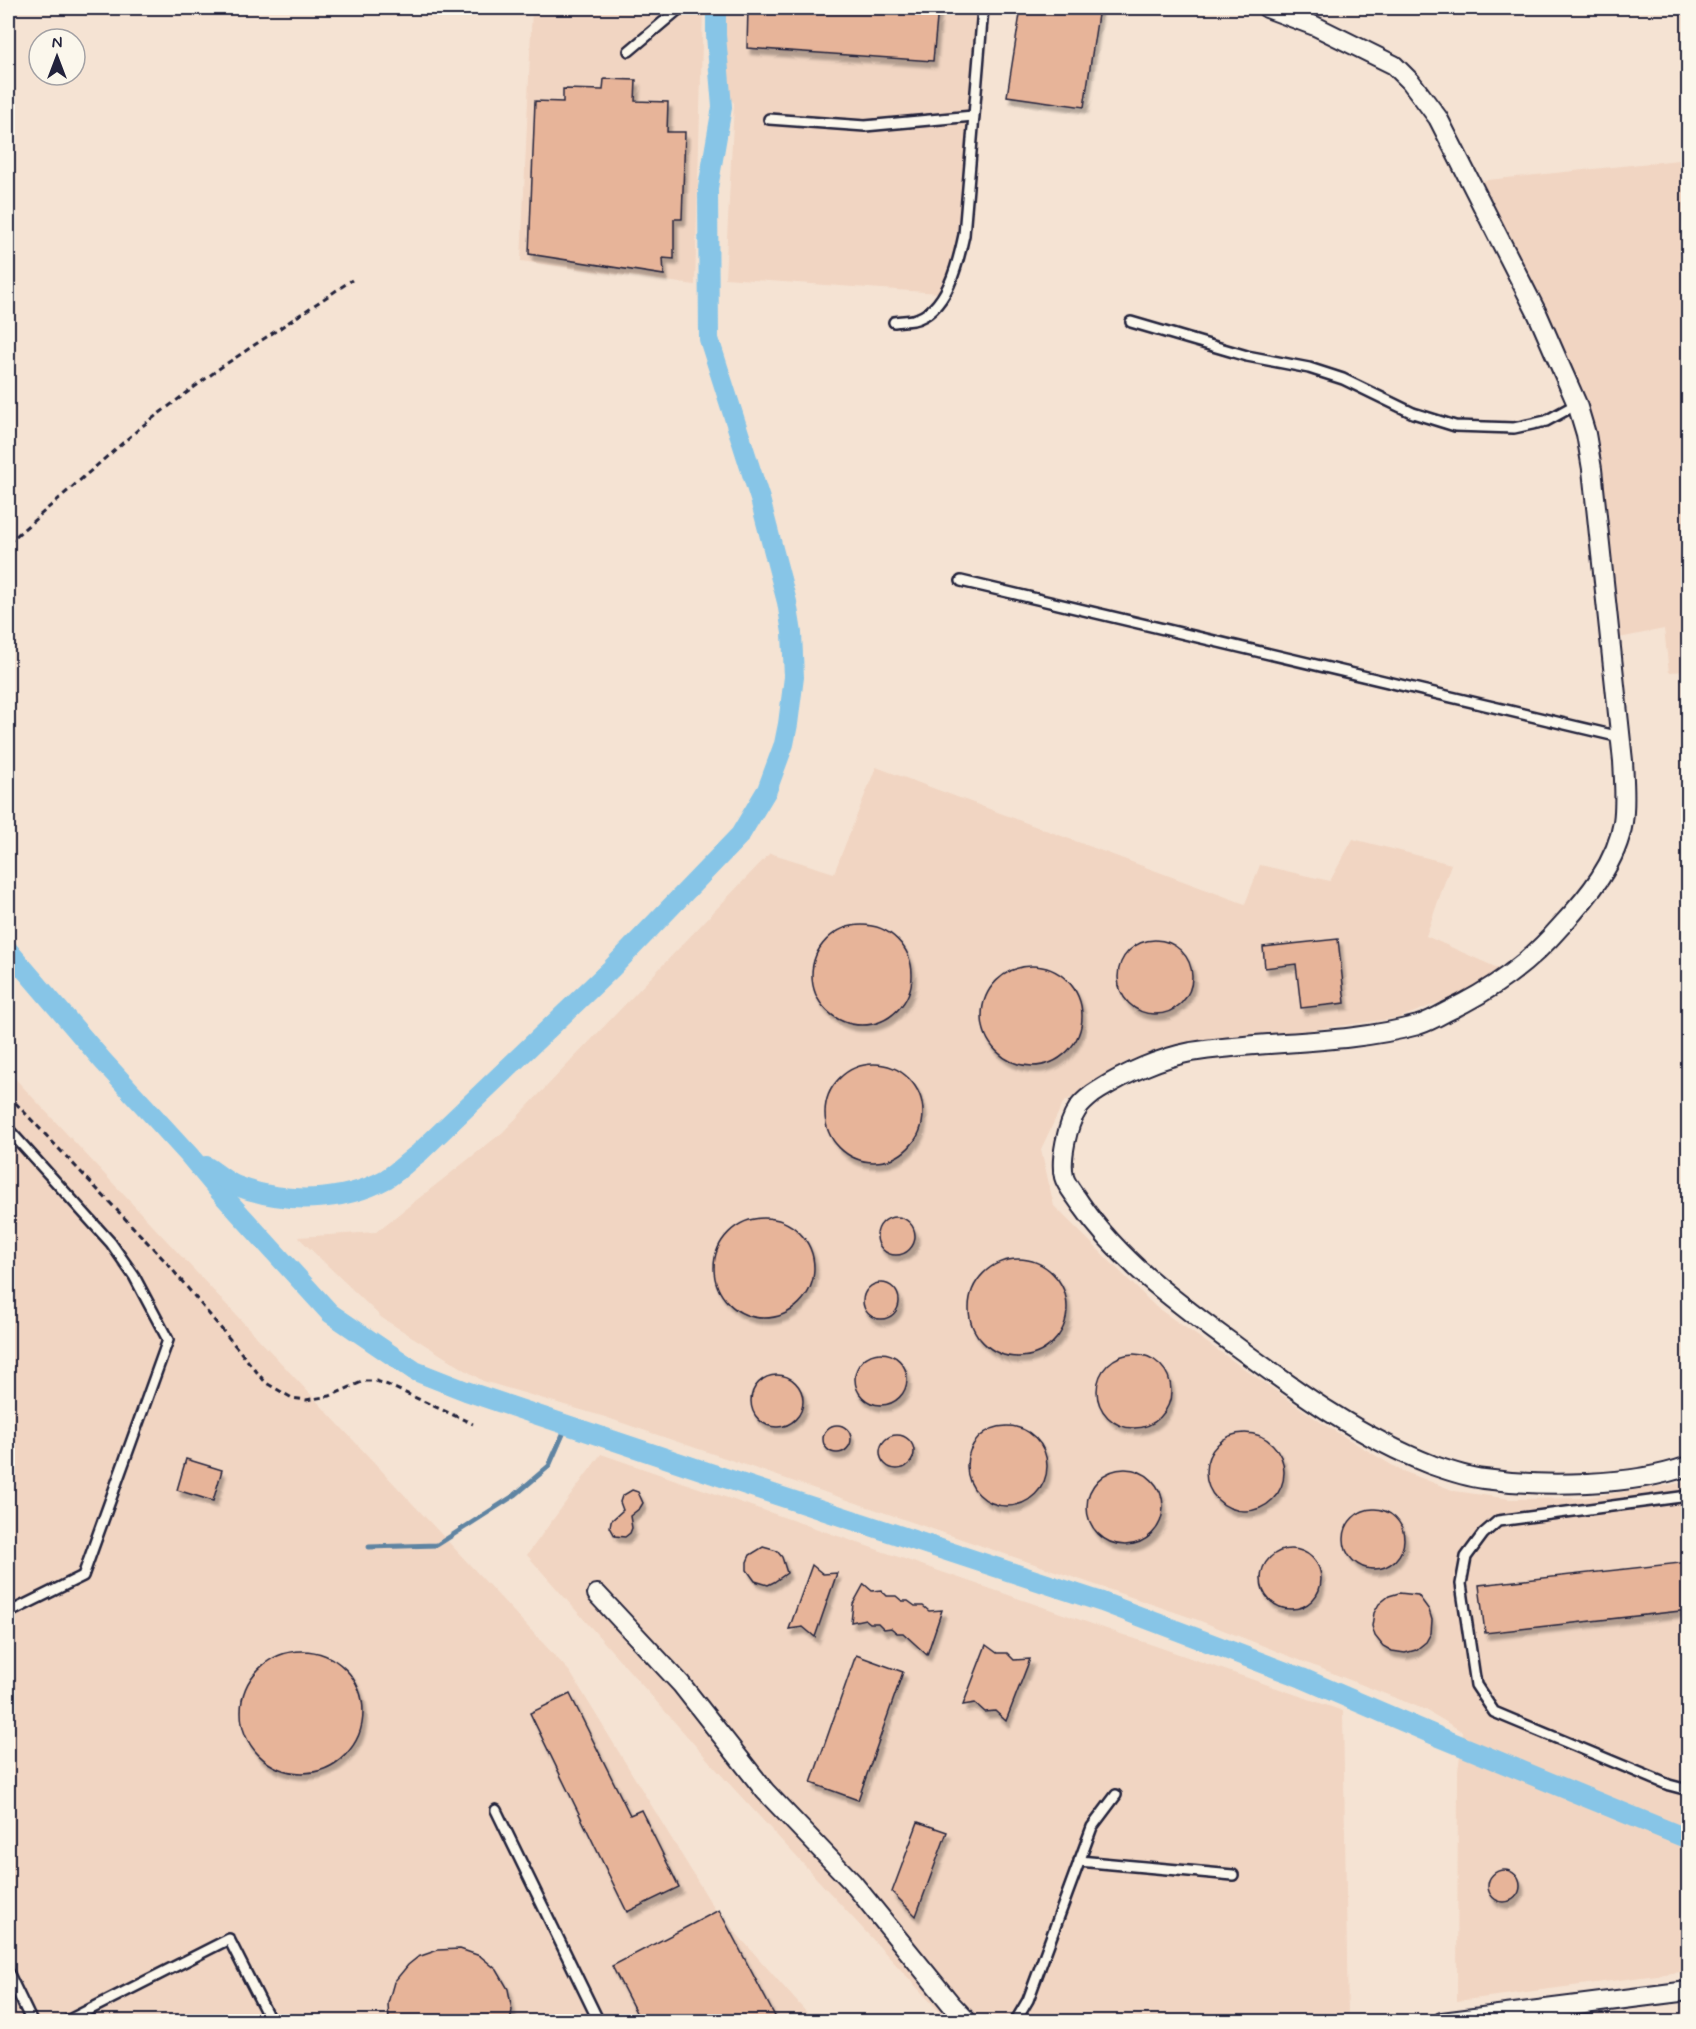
<svg xmlns="http://www.w3.org/2000/svg" width="1696" height="2029" font-family="Mynerve,sans-serif">
<style>
.built{fill:#f1d5c2}
.lines{fill:none;stroke-linecap:round;stroke-linejoin:round}
.stream{stroke:#5f84a2;stroke-width:5}
.canal{stroke:#87c5e7;stroke-width:20}
.building{fill:#e7b499;stroke:#22223b;stroke-width:1.5;filter:url(#shadow)}
.service-casing{stroke:#22223b;stroke-width:14}
.minor-casing{stroke:#22223b;stroke-width:22}
.path{stroke:#22223b;stroke-width:3;stroke-dasharray:6 4.5;stroke-linecap:butt}
.service{stroke:#fbf7ec;stroke-width:9}
.minor{stroke:#fbf7ec;stroke-width:18}
</style>
<defs>
<filter id="shadow"><feDropShadow dx="3.5" dy="6" stdDeviation="1.5" flood-color="#0004"/></filter>
</defs>
<rect width="100%" height="100%" fill="#f5e3d3"/>
<filter id="ink" filterUnits="userSpaceOnUse"><feTurbulence type="fractalNoise" baseFrequency=".0167" numOctaves="2"/><feDisplacementMap in="SourceGraphic" scale="12" xChannelSelector="R" yChannelSelector="G"/><feConvolveMatrix kernelMatrix="1 2 1 2 8 2 1 2 1" color-interpolation-filters="sRGB"/></filter>
<g filter="url(#ink)">
<!-- built -->
<g class="built">
<polygon points="532,8 703,8 695,285 521,261"/>
<polygon points="721,8 979,8 956,260 939,293 725,278 734,103 723,91 720,38"/>
<polygon points="1688,159 1688,671 1669,672 1664,629 1619,638 1598,457 1478,181"/>
<polygon points="876,767 1245,904 1260,865 1330,881 1353,839 1451,864 1426,936 1502,970 1456,996 1399,1018 1302,1031 1210,1039 1128,1061 1063,1103 1041,1149 1054,1206 1156,1307 1325,1425 1400,1470 1455,1491 1510,1499 1582,1498 1688,1482 1688,1971 1457,2001 1458,1771 1463,1732 1426,1710 1198,1620 605,1417 483,1381 382,1318 298,1237 376,1232 503,1132 770,853 834,873"/>
<polygon points="8,1071 570,1672 714,1908 814,2021 8,2021"/>
<polygon points="601,1454 1343,1711 1348,2016 1312,2022 948,2021 724,1778 527,1555"/>
</g>
<g class="lines">
<!-- stream -->
<polyline class="stream" points="369,1547 437,1545 515,1495 549,1466 567,1425"/>
<!-- canal -->
<g class="canal">
<polyline points="8,950 103,1061 189,1155 219,1191 330,1313 415,1371 466,1391 737,1482 1102,1602 1302,1678 1437,1736 1688,1839"/>
<path d="M206 1166C216 1172 226 1182 237 1186 284 1204 342 1203 386 1179 398 1172 408 1161 419 1153L611 969 740 835 767 790 784 744 788 724 794 677 792 633 787 602 760 499 709 339 708 188 722 107 716 35V8"/>
</g>
</g>
<!-- building -->
<g class="building">
<polygon points="748,8 938,8 933,61 747,48"/>
<polygon points="1021,8 1099,8 1084,107 1007,96"/>
<polygon points="604,79 636,80 635,101 668,102 667,132 685,132 682,219 674,219 674,259 663,258 664,275 529,254 535,101 563,102 563,89 603,90"/>
<circle cx="862" cy="975" r="50"/>
<polygon points="1338,939 1345,1003 1301,1008 1296,964 1265,968 1263,947"/>
<circle cx="1155" cy="977" r="37"/>
<circle cx="1032" cy="1016" r="50"/>
<circle cx="874" cy="1113" r="49"/>
<circle cx="896" cy="1236" r="19"/>
<circle cx="764" cy="1268" r="50"/>
<circle cx="1018" cy="1308" r="49"/>
<circle cx="881" cy="1301" r="18"/>
<circle cx="881" cy="1379" r="26"/>
<circle cx="1134" cy="1391" r="37"/>
<circle cx="777" cy="1401" r="26"/>
<circle cx="837" cy="1439" r="14"/>
<circle cx="1007" cy="1466" r="40"/>
<circle cx="1245" cy="1472" r="39"/>
<circle cx="897" cy="1452" r="17"/>
<polygon points="186,1459 222,1470 213,1501 177,1490"/>
<circle cx="1125" cy="1507" r="38"/>
<polygon points="632,1490 638,1492 643,1503 640,1508 630,1516 632,1528 630,1533 625,1537 615,1536 610,1527 611,1521 623,1510 620,1502 622,1496"/>
<circle cx="1374" cy="1539" r="30"/>
<polygon points="763,1547 777,1551 782,1557 787,1573 774,1582 768,1585 755,1581 747,1570 747,1562 750,1555"/>
<circle cx="1291" cy="1579" r="30"/>
<polygon points="1689,1562 1689,1610 1485,1633 1479,1585"/>
<polygon points="812,1565 823,1574 837,1573 815,1637 803,1627 789,1629"/>
<polygon points="864,1584 872,1591 881,1590 887,1596 896,1596 902,1601 908,1601 915,1606 923,1606 929,1611 942,1610 927,1655 903,1633 897,1633 891,1628 884,1629 878,1623 870,1623 865,1619 851,1622 853,1604"/>
<polygon points="1399,1593 1418,1595 1429,1610 1432,1620 1431,1633 1426,1642 1416,1650 1405,1653 1392,1651 1383,1646 1375,1636 1372,1626 1374,1613 1379,1604 1389,1596"/>
<polygon points="986,1645 997,1653 1007,1653 1014,1660 1030,1659 1006,1721 995,1711 985,1712 975,1703 963,1705"/>
<circle cx="302" cy="1712" r="61"/>
<polygon points="856,1655 903,1672 858,1800 811,1783"/>
<polygon points="570,1694 630,1815 641,1810 679,1887 627,1912 530,1713"/>
<polygon points="918,1822 947,1832 916,1916 892,1892"/>
<circle cx="1504" cy="1886" r="16"/>
<polygon points="719,1910 778,2022 641,2022 612,1966"/>
<polygon points="460,1949 480,1956 497,1970 508,1989 512,2010 510,2022 389,2022 388,2003 394,1982 408,1965 418,1957 438,1950"/>
</g>
<g class="lines">
<defs>
<g id="service">
<polyline points="629,51 680,8"/>
<polyline points="769,119 865,126 973,116"/>
<path d="M894 322C900 321 907 321 913 320 947 312 958 263 964 235L983 8"/>
<polyline points="1131,322 1247,356 1309,368 1343,379 1413,413 1455,426 1514,428 1546,421 1577,404"/>
<polyline points="961,581 1620,737"/>
<polyline points="8,1129 111,1243 134,1276 168,1340 83,1576 8,1613"/>
<polyline points="1688,1496 1498,1521 1483,1534 1466,1557 1461,1584 1476,1685 1494,1712 1669,1785 1688,1790"/>
<polyline points="496,1810 599,2022"/>
<polyline points="1079,1861 1233,1875"/>
<polyline points="8,1972 32,2022"/>
<polyline points="65,2022 229,1939 271,2022"/>
<polyline points="1015,2022 1028,2000 1092,1827 1116,1795"/>
</g>
<g id="minor">
<path d="M1267 8 1315 26 1394 65 1411 82 1438 118 1538 315 1562 370 1577 404 1586 434 1592 469 1623 761C1624 781 1626 802 1623 822 1617 862 1588 897 1561 926 1528 964 1492 990 1446 1012 1437 1017 1428 1022 1418 1025 1344 1045 1266 1040 1191 1052 1160 1058 1126 1073 1099 1090 1092 1094 1081 1103 1077 1110 1067 1125 1060 1160 1064 1177 1066 1185 1075 1195 1080 1203 1121 1263 1179 1304 1237 1347 1298 1392 1360 1437 1432 1465 1449 1471 1467 1477 1484 1479 1542 1487 1633 1486 1688 1466"/>
<polyline points="597,1594 681,1684 765,1791 852,1882 951,2004 968,2022"/>
<polyline points="1442,2022 1688,1991"/>
</g>
</defs>
<!-- service casing -->
<use href="#service" class="service-casing"/>
<!-- minor casing -->
<use href="#minor" class="minor-casing"/>
<!-- path -->
<g class="path">
<polyline points="8,543 141,427 220,368 352,280"/>
<polyline points="8,1095 167,1263 266,1383 292,1398 306,1400 330,1396 364,1381 376,1381 388,1385 473,1424"/>
</g>
<!-- service -->
<use href="#service" class="service"/>
<!-- minor -->
<use href="#minor" class="minor"/>
</g>
</g>
<!-- margin -->
<rect width="1696" height="2029" fill="none" stroke="#fbf7ec" stroke-width="30"/>
<rect x="15" y="15" width="1666" height="1999" fill="none" stroke="#22223b" stroke-width="2" filter="url(#ink)"/>
<!-- north arrow -->
<g transform="translate(57 57)"><circle r="28" fill="#fbf7ec" stroke="#a4a2a5" stroke-width="1.5"/>
<path d="M0-4.5L10 22L0 15L-10 22Z" fill="#22223b"/>
<text y="-9" font-size="16" font-weight="bold" text-anchor="middle" fill="#22223b">N</text>
</g>
</svg>
